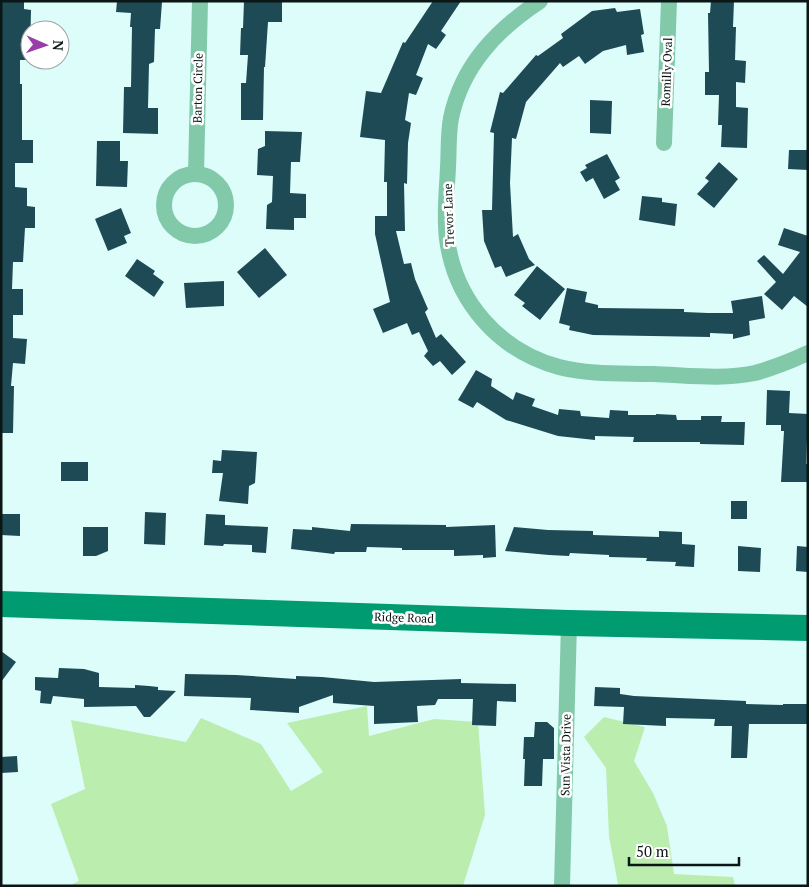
<svg xmlns="http://www.w3.org/2000/svg" width="809" height="887" font-family="'PT Serif',serif">
<style>
.green{fill:#bbeeae}
.building{fill:#1e4a55}
.lines{fill:none;stroke-linecap:round;stroke-linejoin:round}
.street{stroke:#82c9aa;stroke-width:16}
.primary{stroke:#009b70;stroke-width:26}
.labels{text-anchor:middle;stroke-width:5;stroke-linejoin:round;paint-order:stroke}
.street-label{font-size:12px;fill:#0b1716;stroke:#fff}
</style>
<rect width="100%" height="100%" fill="#ddfdfb"/>
<!-- green -->
<g class="green">
<polygon points="367,706 369,736 434,719 478,722 485,815 463,886 69,886 79,881 51,804 85,789 71,720 186,742 201,718 261,744 291,791 323,772 287,723"/>
<polygon points="604,717 645,727 634,761 653,793 667,826 674,874 733,877 735,886 616,886 618,884 609,837 606,768 584,737"/>
</g>
<!-- building -->
<g class="building">
<polygon points="1,1 24,1 24,9 31,10 30,60 20,60 20,84 22,84 22,140 33,140 33,163 15,163 15,187 27,188 27,206 35,207 35,228 25,228 23,262 13,262 12,289 23,289 23,315 13,315 13,338 27,339 25,364 13,363 11,386 14,386 13,433 1,433"/>
<polygon points="117,1 162,2 160,29 155,29 154,62 149,64 148,108 158,108 158,134 123,133 124,87 131,87 132,27 130,27 131,13 116,12"/>
<polygon points="244,1 282,1 282,22 268,22 265,67 264,67 263,120 241,120 241,83 246,83 248,55 240,55 241,28 243,28"/>
<polygon points="433,1 461,1 441,31 446,35 436,49 428,44 416,75 423,78 416,95 409,93 405,120 411,123 408,143 407,184 404,183 405,231 396,231 404,264 411,263 415,279 428,309 425,312 436,338 441,334 466,362 452,375 440,361 433,366 424,356 428,351 419,332 412,335 407,323 383,333 373,309 390,302 375,234 375,216 387,216 387,182 384,182 385,140 360,137 366,91 381,93 403,42 405,43"/>
<polygon points="711,1 734,1 733,27 736,27 735,60 746,61 745,83 736,82 736,107 748,108 747,148 721,147 722,125 718,125 719,95 705,95 705,72 709,72 708,13 710,13"/>
<polygon points="615,8 617,12 640,9 644,34 641,35 644,52 627,55 626,45 603,51 585,64 579,56 563,67 560,63 526,102 516,139 512,138 510,183 513,237 518,234 529,259 535,265 506,277 501,266 495,268 484,241 482,210 492,210 494,133 490,132 500,92 503,93 536,55 538,56 563,38 561,34 592,11"/>
<polygon points="590,100 612,101 611,134 590,133"/>
<polygon points="265,131 302,132 300,162 291,162 290,193 306,194 306,218 294,218 294,230 266,229 267,205 272,202 273,176 257,175 258,149 265,146"/>
<polygon points="97,141 120,141 120,161 128,161 127,187 96,186"/>
<polygon points="789,150 808,150 808,170 788,169"/>
<polygon points="607,154 620,178 615,181 620,190 604,199 593,178 586,182 580,172 587,168 585,165"/>
<polygon points="719,162 738,179 714,208 697,194 709,181 705,178"/>
<polygon points="642,196 662,198 662,202 677,204 675,226 639,220"/>
<polygon points="121,208 131,233 124,236 127,243 108,251 95,219"/>
<polygon points="784,228 808,236 808,307 794,296 782,310 764,294 776,282 757,261 764,255 783,274 800,252 778,245"/>
<polygon points="265,248 287,275 259,298 237,272"/>
<polygon points="137,259 155,271 153,274 164,282 154,297 125,276"/>
<polygon points="537,266 565,289 540,320 522,306 525,303 514,295"/>
<polygon points="224,281 224,306 186,308 184,283"/>
<polygon points="567,288 587,292 585,302 598,305 598,308 684,309 684,312 708,313 733,313 731,301 762,296 765,318 749,321 750,335 733,339 733,334 710,333 710,337 593,335 569,330 570,326 559,323"/>
<polygon points="476,370 492,379 491,386 513,400 516,392 535,399 532,406 558,415 559,409 580,411 581,416 609,418 610,410 628,411 628,415 656,415 656,414 676,415 677,420 701,420 701,416 722,416 721,422 745,422 744,445 700,444 700,442 633,442 634,437 595,436 595,440 558,436 506,420 477,402 473,408 458,400"/>
<polygon points="767,390 790,391 789,413 808,414 806,464 808,464 808,482 781,482 784,431 781,431 781,425 766,425"/>
<polygon points="222,450 257,452 255,483 249,486 248,504 219,501 223,473 212,473 213,460 221,461"/>
<rect x="61" y="462" width="27" height="19"/>
<rect x="731" y="501" width="16" height="18"/>
<polygon points="145,512 166,513 165,545 144,544"/>
<polygon points="1,514 20,514 20,536 1,535"/>
<polygon points="206,514 225,515 225,525 268,527 266,553 252,552 252,545 224,544 223,546 204,545"/>
<polygon points="351,524 446,525 446,527 495,525 496,557 483,558 483,555 454,556 454,550 402,550 402,548 367,547 366,552 335,552 334,554 291,549 293,529 312,530 312,527 350,531"/>
<polygon points="83,527 108,527 108,551 96,556 83,556"/>
<polygon points="514,527 548,530 593,531 593,535 659,537 659,531 682,532 682,544 695,545 694,567 675,566 676,562 646,561 647,558 609,557 609,555 570,553 569,556 549,555 505,551"/>
<polygon points="738,546 761,548 760,572 738,571"/>
<polygon points="797,546 808,547 808,572 796,571"/>
<polygon points="1,651 16,662 1,682"/>
<polygon points="59,668 84,669 99,673 99,687 135,688 135,685 149,686 158,687 158,690 176,691 150,717 144,717 136,706 84,707 84,699 53,696 51,704 40,703 41,691 35,690 35,677 58,678"/>
<polygon points="185,674 236,675 296,679 296,676 322,677 374,682 461,679 461,683 516,684 516,702 497,701 496,726 472,725 473,699 438,699 435,705 417,706 418,722 374,724 374,706 333,703 333,695 299,707 299,713 250,710 251,698 184,696"/>
<polygon points="595,687 620,688 620,694 634,696 746,701 746,704 783,705 783,704 808,704 808,724 749,724 747,758 731,758 732,726 714,726 715,719 666,718 666,726 623,724 624,707 594,706"/>
<polygon points="535,722 547,722 554,728 554,759 543,759 542,786 524,786 525,759 523,759 524,737 534,737"/>
<polygon points="17,756 18,772 1,773 1,757"/>
</g>
<g class="lines">
<!-- street -->
<g class="street">
<path d="M540 1C496 30 462 66 451 118 448 134 449 151 448 167 447 191 444 215 447 239 455 301 499 351 559 367 590 375 622 373 653 374 686 375 722 380 755 373 773 368 791 361 808 353"/>
<polyline points="664,143 669,1"/>
<circle cx="195" cy="205" r="31"/>
<polyline points="196,174 200,1"/>
<polyline points="562,886 569,623"/>
</g>
<!-- primary -->
<polyline class="primary" points="1,604 569,623 808,628"/>
</g>
<g class="labels">
<!-- street labels -->
<g class="street-label">
<text transform="translate(667 72) rotate(-88)" y="4">Romilly Oval</text>
<text transform="translate(198 88) rotate(-89)" y="4">Barton Circle</text>
<text transform="translate(449 215) rotate(-92)" y="4">Trevor Lane</text>
<text transform="translate(404 618) rotate(2)" y="4">Ridge Road</text>
<text transform="translate(566 755) rotate(-89)" y="4">Sun Vista Drive</text>
</g>
</g>
<!-- border -->
<rect width="809" height="887" fill="none" stroke="#0b1716" stroke-width="5"/>
<!-- north arrow -->
<g transform="translate(45 45) rotate(92)"><circle r="24" fill="#ffffff" stroke="#9da2a2"/>
<path d="M0-4L9 19L0 12L-9 19Z" fill="#993ea9"/>
<text y="-8" font-size="14" font-weight="bold" text-anchor="middle" fill="#0b1716">N</text>
</g>
<!-- scale -->
<path d="M629 857v8h110v-8" fill="none" stroke="#0b1716" stroke-width="2.5"/>
<text x="636" y="857" font-size="15" fill="#0b1716" stroke="#ffffff" stroke-width="4" paint-order="stroke">50 m</text>
</svg>
